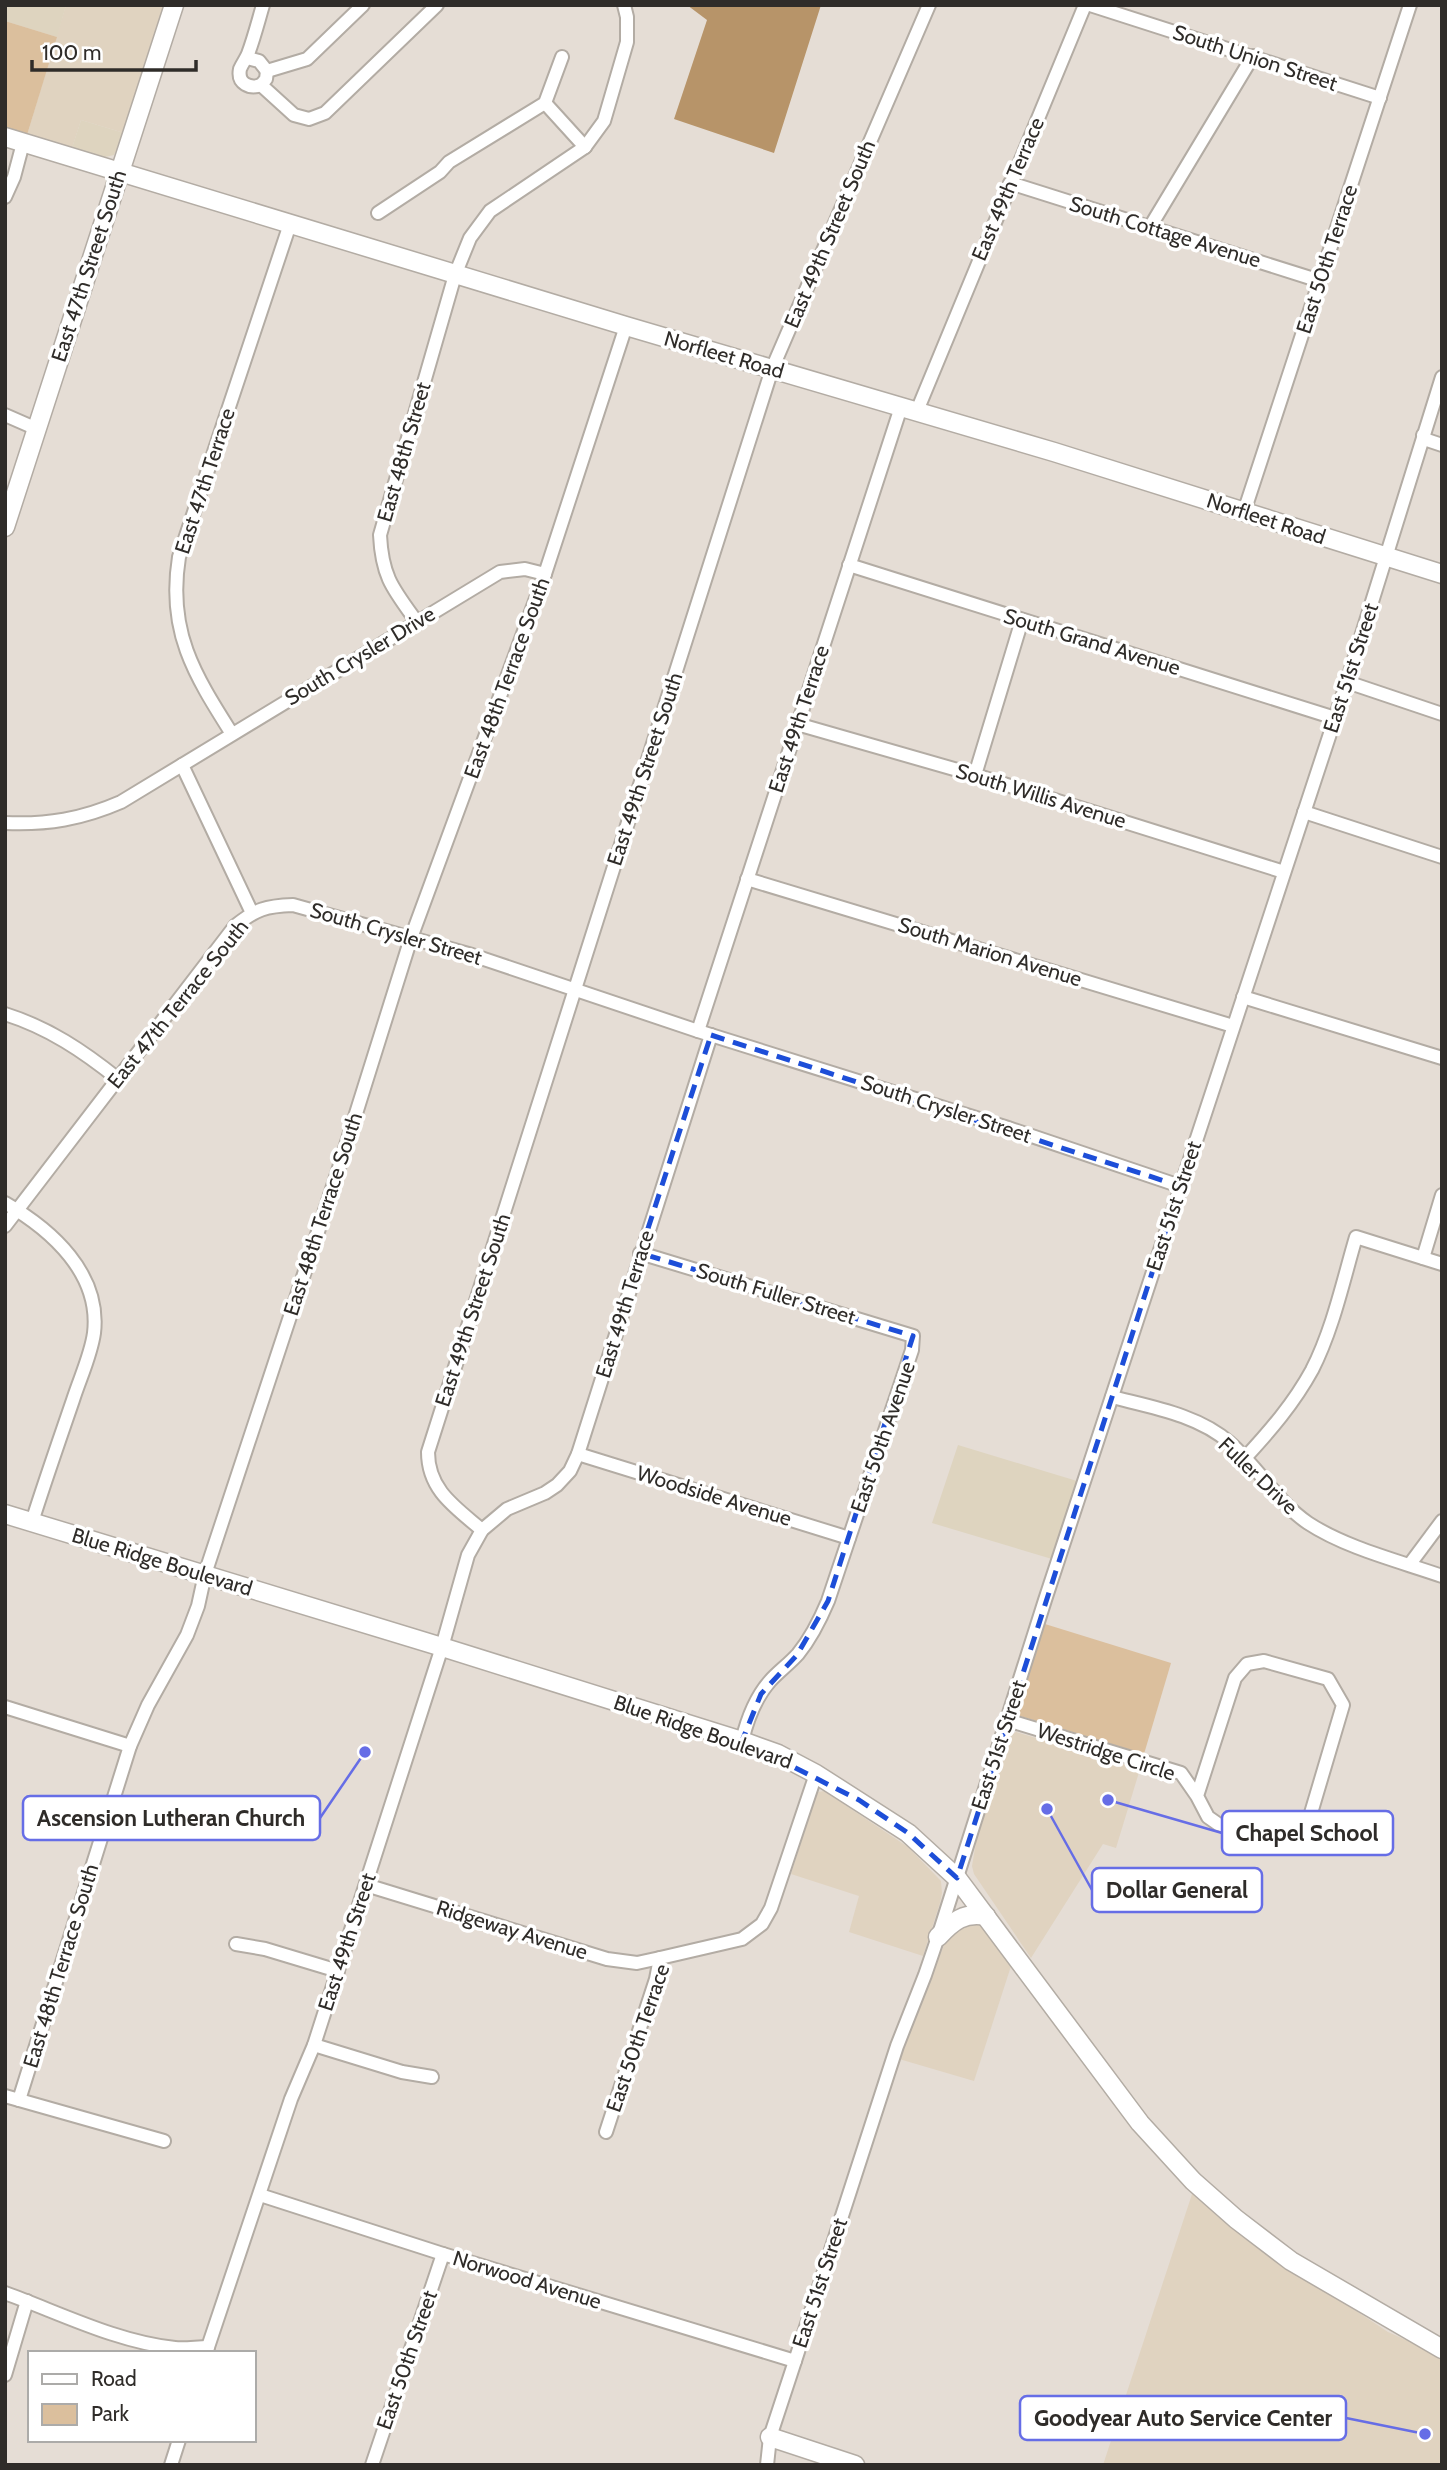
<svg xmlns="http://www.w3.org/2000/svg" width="1447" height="2470" font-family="Cabin,sans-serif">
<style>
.commercial{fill:#e0d3c0}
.industrial{fill:#ded4bf}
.green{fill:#dbbf9d}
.forest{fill:#b79469}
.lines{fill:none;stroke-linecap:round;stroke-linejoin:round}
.street-casing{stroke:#b3aca4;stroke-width:16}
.secondary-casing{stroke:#b3aca4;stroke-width:21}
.street{stroke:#fff;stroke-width:12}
.secondary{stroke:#fff;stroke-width:18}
.marked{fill:none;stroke:#1d4ed8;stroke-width:5;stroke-dasharray:14 9;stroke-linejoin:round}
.labels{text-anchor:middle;stroke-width:7;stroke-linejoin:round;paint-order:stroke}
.street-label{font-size:21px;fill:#2f2c29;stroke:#fff}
.leader{fill:none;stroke:#666de6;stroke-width:2.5}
.callout-dot{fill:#666de6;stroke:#fff;stroke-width:2.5}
.callout{fill:#fff;stroke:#666de6;stroke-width:2.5}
.callout-label{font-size:23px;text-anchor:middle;font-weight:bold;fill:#2f2c29}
</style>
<rect width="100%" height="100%" fill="#e5ddd5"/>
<!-- commercial -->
<g class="commercial">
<polygon points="66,5 167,5 124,133 81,120 72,148 27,135"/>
<polygon points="1016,1732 1140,1769 1116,1848 1103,1844 1031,1958 974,1874 972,1866 976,1842 1009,1737"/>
<polygon points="824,1791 908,1847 941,1881 942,1893 940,1903 923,1956 849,1932 859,1896 791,1874 816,1795 818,1792"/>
<polygon points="959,1923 979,1924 985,1928 1011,1966 974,2081 899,2059 909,2029 947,1938"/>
<polygon points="1193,2191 1217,2216 1249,2240 1388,2332 1424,2348 1442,2360 1442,2465 1103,2465"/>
</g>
<!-- industrial -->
<g class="industrial">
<polygon points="5,5 66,5 57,37 5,21"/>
<polygon points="81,120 124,133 114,155 105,157 72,148"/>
<polygon points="958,1445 1077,1481 1052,1559 932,1523"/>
</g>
<!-- green -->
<g class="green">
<polygon points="5,21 57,37 27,135 5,128"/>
<polygon points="1045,1624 1171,1663 1144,1754 1020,1716 1019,1705"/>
</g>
<!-- forest -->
<polygon class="forest" points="687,5 821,5 774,153 674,119 707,20"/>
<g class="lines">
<defs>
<g id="street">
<polyline points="1090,5 1380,98"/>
<polyline points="247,58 259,61 267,71 307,59 363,5"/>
<polyline points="267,71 266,79 261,85 294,115 309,119 325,113 437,5"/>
<path d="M261 85C250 89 237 84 240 69 242 64 246 59 248 54 254 38 258 22 263 5"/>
<polyline points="545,103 585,147"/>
<polyline points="1010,183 1320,281"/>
<polyline points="5,197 14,177 23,143"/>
<polyline points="378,213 440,172 449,162 545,103 562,57"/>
<polyline points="1150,227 1253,56"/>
<polyline points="917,411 1085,5"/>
<polyline points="5,415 37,429"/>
<polyline points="1423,435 1427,440 1442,445"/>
<polyline points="1244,512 1410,5"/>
<polyline points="849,565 1335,718"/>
<path d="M417 622C393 589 382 577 380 535L455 275 470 238 490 211 585 147 604 121 627 42V17L624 5"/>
<polyline points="1347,682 1442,714"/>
<polyline points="797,724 975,775 1284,872"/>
<path d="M232 734C194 674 167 631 179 557L290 224"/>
<polyline points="182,765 252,913"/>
<polyline points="975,775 1022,620"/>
<polyline points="1304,812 1442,857"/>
<path d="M5 823C47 825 82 819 121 802L500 572 525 569 545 574"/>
<polyline points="747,879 1233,1026"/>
<polyline points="1243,997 1442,1058"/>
<path d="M5 1014C49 1028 83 1051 118 1079"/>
<polyline points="698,1031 901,407"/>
<path d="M5 1203C52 1230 101 1274 94 1333 91 1355 80 1378 73 1400 59 1441 45 1481 32 1522"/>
<path d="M5 1226 235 926C256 909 266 906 293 905L472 955 698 1031 1008 1128 1180 1186"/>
<path d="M640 1253 913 1336 912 1350 828 1601C820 1620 811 1638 798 1654 789 1664 778 1672 770 1681 755 1698 747 1720 742 1741"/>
<polyline points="1423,1258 1442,1195"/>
<path d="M1112 1397C1151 1407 1199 1415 1230 1443 1258 1467 1277 1502 1308 1523 1346 1548 1399 1561 1442 1576"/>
<polyline points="578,1454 849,1538"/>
<path d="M1244 1459C1270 1431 1294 1403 1312 1370 1333 1329 1343 1281 1356 1237L1442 1264"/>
<path d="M482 1530C455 1507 428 1490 428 1452L772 369 929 5"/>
<polyline points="1410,1564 1442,1521"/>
<polyline points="5,1707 130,1746"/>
<polyline points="1007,1720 1181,1773 1197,1796 1208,1817 1218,1824 1280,1843 1306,1830 1343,1705 1328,1679 1264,1661 1247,1664 1235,1678 1197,1796"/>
<polyline points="366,1885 607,1959 637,1963 660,1958"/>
<polyline points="236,1944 265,1949 338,1971"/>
<polyline points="314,2045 402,2072 432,2077"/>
<polyline points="5,2096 164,2141"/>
<polyline points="19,2100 130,1746 148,1705 187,1635 198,1606 205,1574 338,1171 411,938 545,574 626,326"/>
<polyline points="606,2132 656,1979 660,1958 742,1939 762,1924 771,1908 816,1774"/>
<polyline points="260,2195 443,2254 795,2361"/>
<path d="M5 2293C60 2313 117 2342 175 2348 186 2349 197 2347 208 2347"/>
<polyline points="206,2353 291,2099 314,2045 442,1647 468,1555 482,1530 507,1509 545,1493 557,1485 570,1471 578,1454 711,1035"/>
<polyline points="5,2375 27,2301"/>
<polyline points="171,2465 179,2440"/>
<polyline points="372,2465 443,2254"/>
<polyline points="767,2465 770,2437 795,2361 897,2046 925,1975 938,1937 1045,1600 1347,682 1442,377"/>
</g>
<g id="secondary">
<polyline points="5,137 626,326 1054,452 1442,574"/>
<polyline points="5,527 174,5"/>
<polyline points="5,1514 442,1647 742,1741 778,1754 816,1774 908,1833 957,1878 1140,2123 1193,2181 1236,2219 1291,2261 1442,2349"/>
<path d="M938 1937C953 1921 964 1912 986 1916"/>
<polyline points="770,2437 855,2465"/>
</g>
</defs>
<!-- street casing -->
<use href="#street" class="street-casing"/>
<!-- secondary casing -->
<use href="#secondary" class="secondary-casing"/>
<!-- street -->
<use href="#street" class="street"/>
<!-- secondary -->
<use href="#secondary" class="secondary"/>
</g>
<!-- marked area -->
<path class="marked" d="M711 1035 1180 1186 957 1878 908 1833 859 1800 742 1741 761 1694 797 1655 828 1601 913 1336 640 1253Z"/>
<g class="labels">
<!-- street labels -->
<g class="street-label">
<text transform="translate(1255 58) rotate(18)" y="7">South Union Street</text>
<text transform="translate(1008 189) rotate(-67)" y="7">East 49th Terrace</text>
<text transform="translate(1165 232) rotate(17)" y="7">South Cottage Avenue</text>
<text transform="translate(830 234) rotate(-67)" y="7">East 49th Street South</text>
<text transform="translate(1327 259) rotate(-72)" y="7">East 50th Terrace</text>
<text transform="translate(89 266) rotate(-72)" y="7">East 47th Street South</text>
<text transform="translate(724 355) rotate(16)" y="7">Norfleet Road</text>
<text transform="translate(404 452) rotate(-74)" y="7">East 48th Street</text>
<text transform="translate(205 481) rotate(-72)" y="7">East 47th Terrace</text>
<text transform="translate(1266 519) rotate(18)" y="7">Norfleet Road</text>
<text transform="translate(1092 642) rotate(17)" y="7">South Grand Avenue</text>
<text transform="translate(360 656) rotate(-31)" y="7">South Crysler Drive</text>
<text transform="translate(1351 668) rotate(-72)" y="7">East 51st Street</text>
<text transform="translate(507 678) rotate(-70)" y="7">East 48th Terrace South</text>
<text transform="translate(799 719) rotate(-72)" y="7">East 49th Terrace</text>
<text transform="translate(645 769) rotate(-72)" y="7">East 49th Street South</text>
<text transform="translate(1041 796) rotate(17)" y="7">South Willis Avenue</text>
<text transform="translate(396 934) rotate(16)" y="7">South Crysler Street</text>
<text transform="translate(990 952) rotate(17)" y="7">South Marion Avenue</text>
<text transform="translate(178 1004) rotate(-51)" y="7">East 47th Terrace South</text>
<text transform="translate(946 1109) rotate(18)" y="7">South Crysler Street</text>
<text transform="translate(1174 1206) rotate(-72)" y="7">East 51st Street</text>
<text transform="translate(323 1214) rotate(-72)" y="7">East 48th Terrace South</text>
<text transform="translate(776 1294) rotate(17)" y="7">South Fuller Street</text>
<text transform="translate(625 1304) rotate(-73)" y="7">East 49th Terrace</text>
<text transform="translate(473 1310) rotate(-72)" y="7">East 49th Street South</text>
<text transform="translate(883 1437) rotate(-71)" y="7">East 50th Avenue</text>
<text transform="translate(1258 1476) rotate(44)" y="7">Fuller Drive</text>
<text transform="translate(714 1496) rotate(17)" y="7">Woodside Avenue</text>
<text transform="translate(162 1562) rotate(17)" y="7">Blue Ridge Boulevard</text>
<text transform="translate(703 1732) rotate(19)" y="7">Blue Ridge Boulevard</text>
<text transform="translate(999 1745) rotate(-72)" y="7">East 51st Street</text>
<text transform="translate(1106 1752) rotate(18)" y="7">Westridge Circle</text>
<text transform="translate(512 1930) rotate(17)" y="7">Ridgeway Avenue</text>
<text transform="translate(347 1942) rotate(-72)" y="7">East 49th Street</text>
<text transform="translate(61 1966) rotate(-73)" y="7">East 48th Terrace South</text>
<text transform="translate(638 2038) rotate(-71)" y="7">East 50th Terrace</text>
<text transform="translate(527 2280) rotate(17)" y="7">Norwood Avenue</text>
<text transform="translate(820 2283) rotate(-72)" y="7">East 51st Street</text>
<text transform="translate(407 2360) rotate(-71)" y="7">East 50th Street</text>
</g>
</g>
<!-- callouts -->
<path class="leader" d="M365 1752L320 1818M1108 1800L1222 1833M1047 1809L1092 1890M1425 2434L1346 2418"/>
<g class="callout-dot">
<circle cx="365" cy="1752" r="7"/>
<circle cx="1108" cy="1800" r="7"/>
<circle cx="1047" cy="1809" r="7"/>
<circle cx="1425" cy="2434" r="7"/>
</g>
<g class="callout">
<rect x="23" y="1796" width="297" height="44" rx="7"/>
<rect x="1222" y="1811" width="171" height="44" rx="7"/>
<rect x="1092" y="1868" width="170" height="44" rx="7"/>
<rect x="1020" y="2396" width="326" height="44" rx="7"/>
</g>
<g class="callout-label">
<text x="171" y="1826">Ascension Lutheran Church</text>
<text x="1307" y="1841">Chapel School</text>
<text x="1177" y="1898">Dollar General</text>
<text x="1183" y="2426">Goodyear Auto Service Center</text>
</g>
<!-- border -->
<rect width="1447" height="2470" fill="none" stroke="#2f2c29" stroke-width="14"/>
<!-- legend -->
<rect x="28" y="2351" width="228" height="91" fill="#ffffff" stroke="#acaba9" stroke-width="2"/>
<rect x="42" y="2374" width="35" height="10" fill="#ffffff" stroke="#acaba9" stroke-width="2"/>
<text x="91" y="2386" font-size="21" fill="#2f2c29">Road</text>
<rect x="42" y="2404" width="35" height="21" fill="#dbbf9d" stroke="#acaba9" stroke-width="2"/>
<text x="91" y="2421" font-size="21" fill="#2f2c29">Park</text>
<!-- scale -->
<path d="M32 60v10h164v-10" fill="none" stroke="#2f2c29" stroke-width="3.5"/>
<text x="42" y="60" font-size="21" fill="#2f2c29" stroke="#ffffff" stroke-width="5" paint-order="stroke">100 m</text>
</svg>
